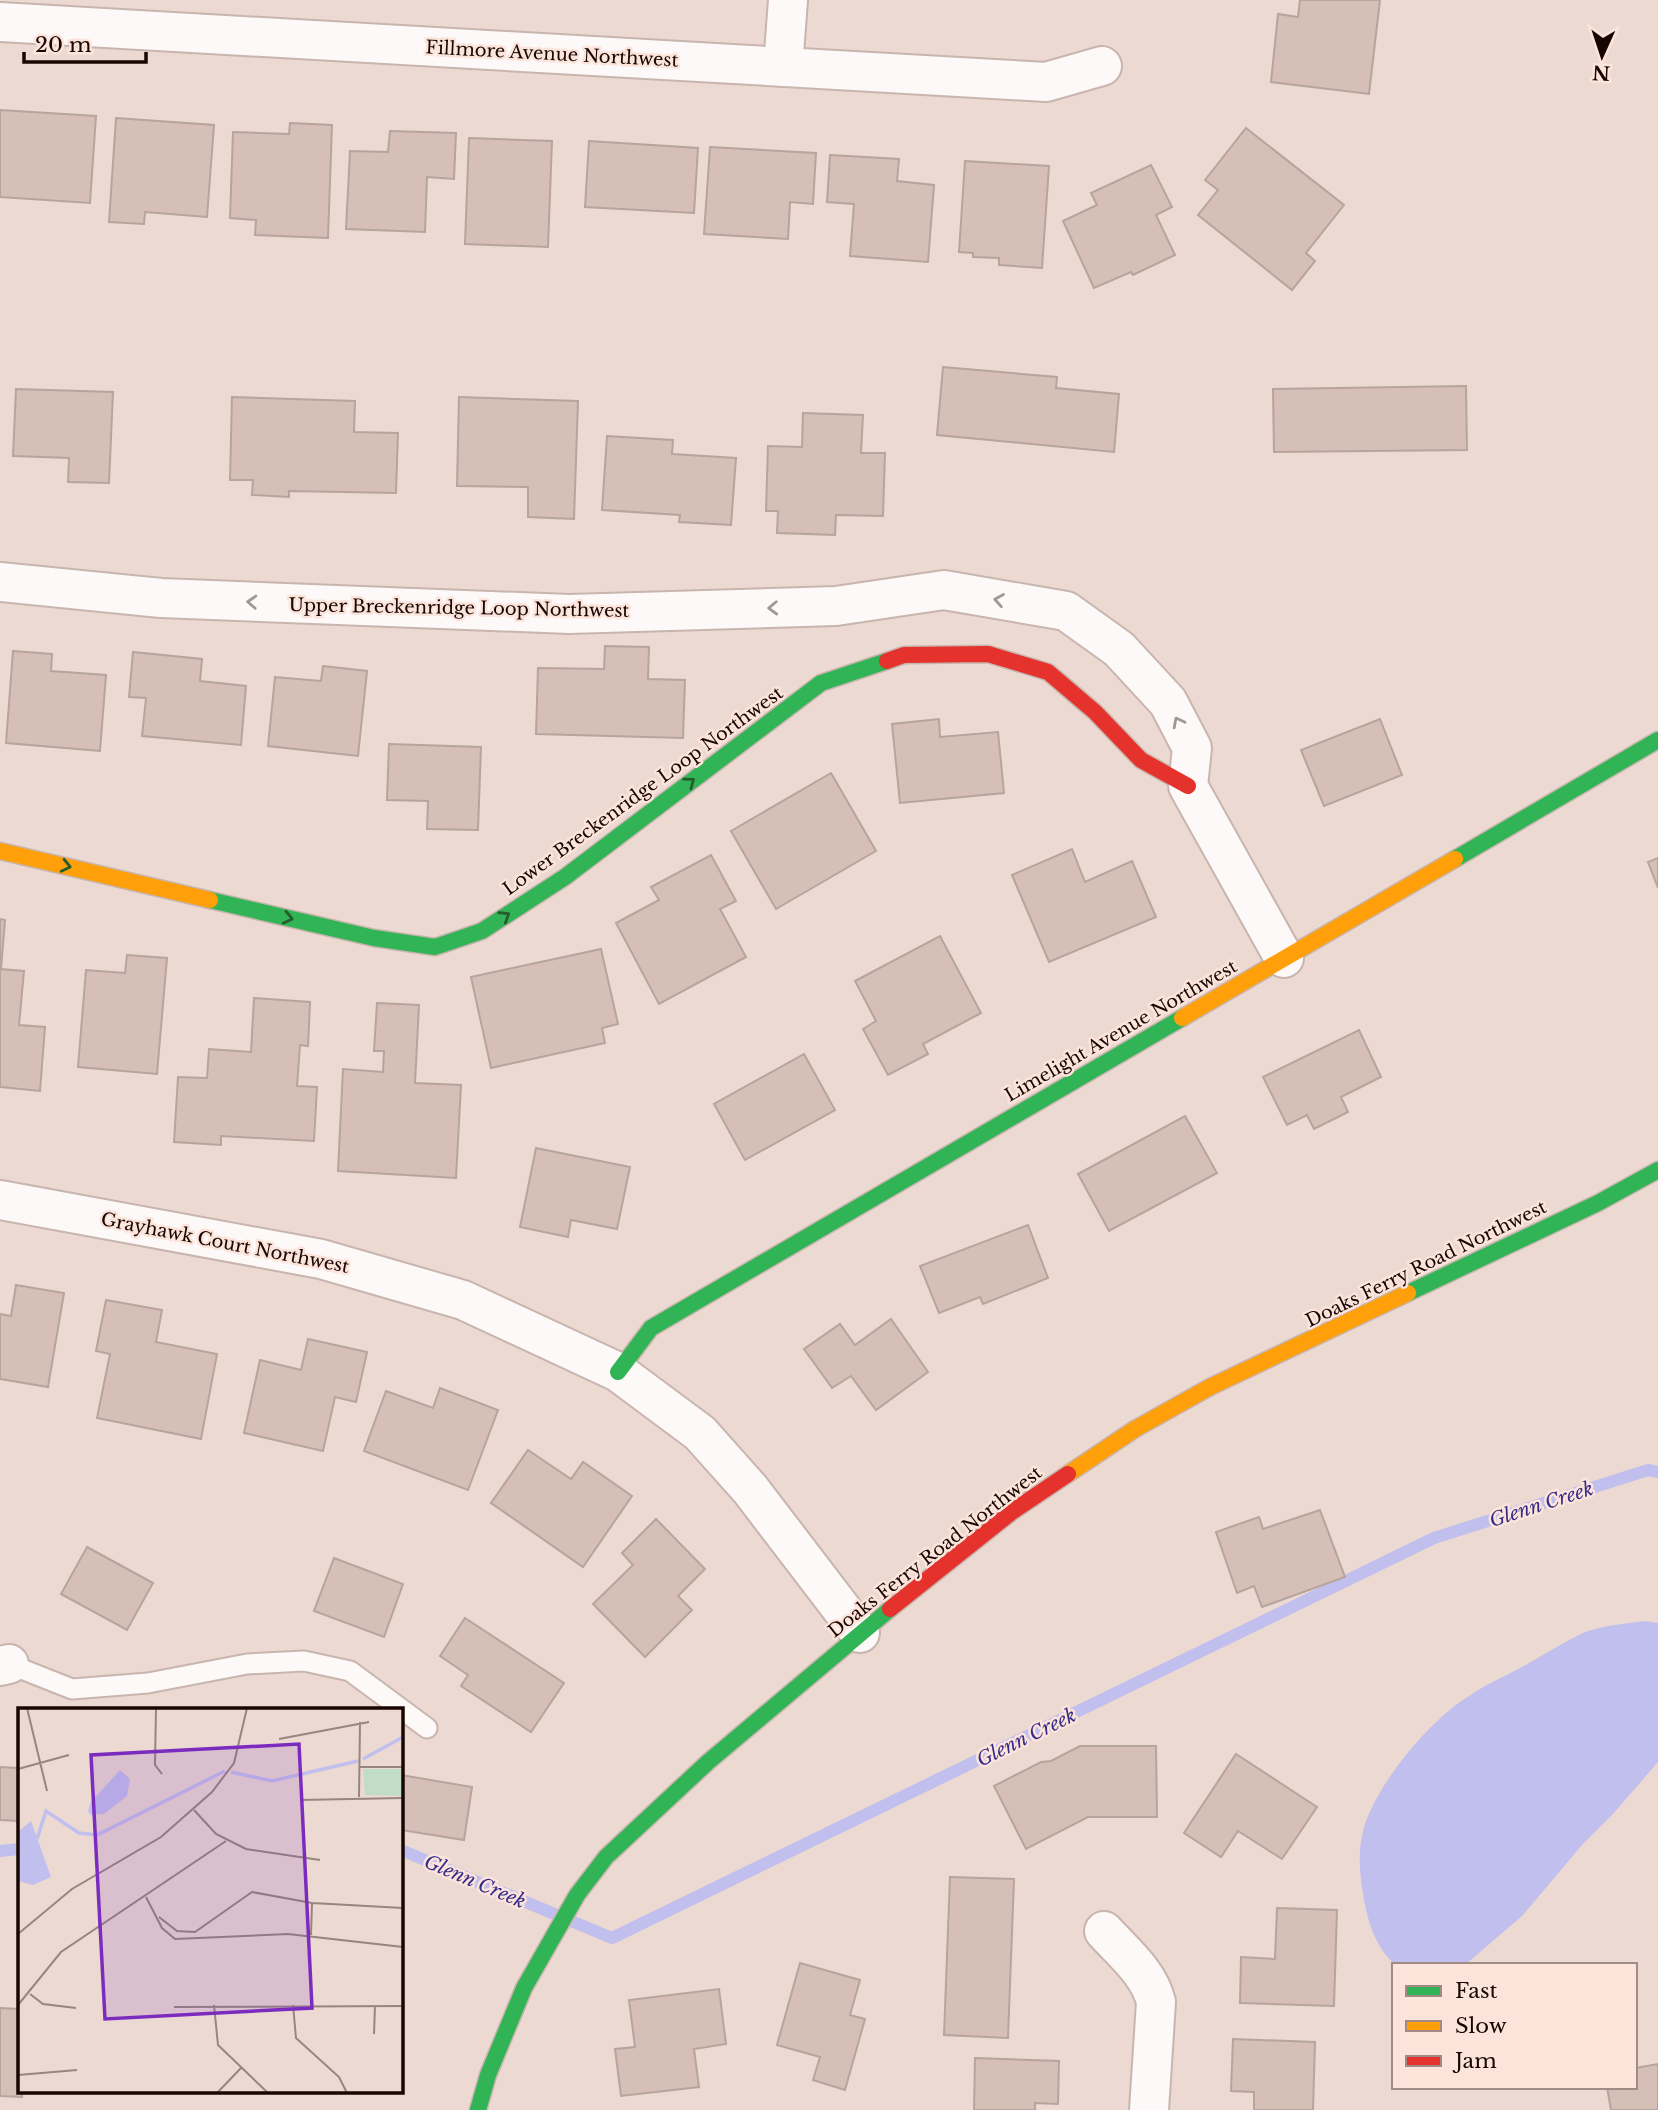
<svg xmlns="http://www.w3.org/2000/svg" width="1658" height="2110" font-family="'Libre Baskerville',serif">
<style>
.water{fill:#c1bfed}
.lines{fill:none;stroke-linecap:round;stroke-linejoin:round}
.stream{stroke:#c1bfed;stroke-width:12}
.building{fill:#d6bfb7;stroke:#b6a49d;stroke-width:2}
.lane-casing{stroke:#c8b5ae;stroke-width:23}
.street-casing{stroke:#c8b5ae;stroke-width:42}
.fast-casing{stroke:#c8b5ae;stroke-width:19}
.slow-casing{stroke:#c8b5ae;stroke-width:19}
.jam-casing{stroke:#c8b5ae;stroke-width:19}
.lane{stroke:#fcf9f8;stroke-width:19}
.street{stroke:#fcf9f8;stroke-width:38}
.fast{stroke:#30b455;stroke-width:16}
.slow{stroke:#ff9f0a;stroke-width:16}
.jam{stroke:#e5322d;stroke-width:16}
.oneway{stroke:#a19896}
.oneway2{stroke:#245d2c}
.labels{text-anchor:middle;stroke-width:5;stroke-linejoin:round;paint-order:stroke}
.street-label{font-size:18px;fill:#180602;stroke:#fce4db}
.water-label{font-size:19px;font-style:italic;fill:#352c8a;stroke:#fce4db}
.inset-river{fill:none;stroke:#c1bfed;stroke-width:3.5}
.inset-road{fill:none;stroke:#97857f;stroke-width:2}
.view{fill:#7b2cbf;fill-opacity:0.15;stroke:#7b2cbf;stroke-width:3.5}
.inset-edge{fill:none;stroke:#180602;stroke-width:3.5}
</style>
<rect width="100%" height="100%" fill="#ecd9d2"/>
<!-- water -->
<path class="water" d="M1645 1621 1658 1623V1762L1612 1815 1582 1845 1522 1916 1466 1964 1396 1965C1375 1948 1367 1919 1363 1894 1360 1876 1358 1854 1362 1836 1370 1791 1428 1722 1466 1698 1483 1686 1503 1677 1522 1667 1542 1656 1562 1643 1583 1633 1602 1625 1625 1624 1645 1621Z"/>
<g class="lines">
<!-- stream -->
<g class="stream">
<polyline points="401,1850 612,1938 1434,1538 1648,1470 1658,1472"/>
<polyline points="0,1851 19,1849"/>
</g>
</g>
<!-- building -->
<g class="building">
<polygon points="1300,0 1380,0 1369,94 1271,82 1278,14 1298,17"/>
<polygon points="0,110 96,116 90,203 0,197"/>
<polygon points="116,118 214,125 207,217 145,212 144,224 109,222"/>
<polygon points="290,123 332,125 328,238 255,235 256,220 230,218 233,132 289,134"/>
<polygon points="1246,128 1344,205 1306,253 1315,261 1292,290 1198,215 1218,190 1205,180"/>
<polygon points="390,131 456,133 454,179 427,177 425,232 346,229 350,151 388,152"/>
<polygon points="469,138 552,141 548,247 465,244"/>
<polygon points="589,141 698,148 694,213 585,207"/>
<polygon points="710,147 816,153 813,204 790,202 788,239 704,234"/>
<polygon points="830,155 899,159 897,181 934,185 928,262 850,256 854,204 827,202"/>
<polygon points="965,161 1049,166 1042,268 999,265 999,258 973,257 973,253 959,252"/>
<polygon points="1151,165 1172,207 1156,215 1175,255 1133,275 1131,272 1094,288 1063,221 1097,205 1091,193"/>
<polygon points="943,367 1057,377 1056,388 1119,394 1114,452 937,435"/>
<polygon points="1466,386 1467,450 1274,452 1273,389"/>
<polygon points="16,389 113,392 109,483 68,482 69,458 13,456"/>
<polygon points="232,397 355,401 354,432 398,433 396,493 289,491 289,497 252,495 253,480 230,480"/>
<polygon points="459,397 578,401 574,519 528,517 528,487 457,486"/>
<polygon points="803,413 863,415 861,453 885,453 883,516 836,515 835,535 777,533 778,511 766,511 768,446 802,447"/>
<polygon points="607,436 673,440 672,454 736,458 731,525 679,522 680,515 602,510"/>
<polygon points="605,646 649,647 648,679 685,680 683,738 536,734 538,668 604,669"/>
<polygon points="13,651 52,654 51,671 106,675 100,751 6,743"/>
<polygon points="133,652 202,659 200,681 246,686 241,745 142,736 146,698 129,697"/>
<polygon points="323,666 367,671 358,756 268,746 275,677 321,681"/>
<polygon points="939,719 940,737 998,732 1004,793 900,803 892,724"/>
<polygon points="1380,719 1402,775 1324,806 1301,750"/>
<polygon points="389,744 481,747 478,830 427,829 428,801 387,800"/>
<polygon points="831,773 876,851 776,909 731,831"/>
<polygon points="1072,849 1085,882 1132,861 1156,917 1049,962 1012,875"/>
<polygon points="711,855 736,901 720,909 746,957 659,1004 616,923 659,900 651,887"/>
<polygon points="1658,858 1658,888 1648,862"/>
<polygon points="0,919 5,920 1,969 24,971 19,1025 45,1027 40,1091 0,1087"/>
<polygon points="940,936 981,1013 923,1044 928,1054 888,1075 863,1029 876,1021 855,981"/>
<polygon points="601,949 618,1024 602,1028 605,1043 491,1068 471,977"/>
<polygon points="127,955 167,958 157,1074 78,1067 86,970 125,973"/>
<polygon points="254,998 310,1002 308,1046 300,1045 297,1086 317,1087 314,1141 221,1136 221,1145 174,1142 178,1077 207,1078 209,1049 251,1052"/>
<polygon points="377,1003 419,1005 415,1083 461,1085 456,1178 338,1171 343,1069 383,1072 384,1051 374,1051"/>
<polygon points="1359,1030 1381,1077 1341,1097 1348,1112 1314,1129 1307,1115 1287,1125 1263,1077"/>
<polygon points="804,1054 835,1110 745,1160 714,1104"/>
<polygon points="1185,1116 1217,1173 1109,1231 1078,1174"/>
<polygon points="536,1148 630,1167 617,1229 571,1220 568,1237 520,1227"/>
<polygon points="1028,1225 1048,1278 983,1304 980,1297 939,1313 920,1266"/>
<polygon points="16,1285 64,1293 48,1387 0,1379 0,1314 11,1316"/>
<polygon points="106,1300 162,1310 156,1342 217,1354 201,1439 97,1418 110,1354 96,1351"/>
<polygon points="891,1319 928,1372 876,1410 851,1376 832,1388 804,1349 840,1324 855,1345"/>
<polygon points="308,1339 367,1352 356,1402 335,1397 323,1451 244,1433 260,1360 301,1370"/>
<polygon points="440,1388 498,1410 468,1490 364,1451 386,1391 433,1408"/>
<polygon points="528,1450 571,1479 583,1462 632,1496 583,1567 491,1503"/>
<polygon points="1320,1510 1345,1577 1262,1607 1254,1586 1237,1593 1216,1532 1259,1517 1263,1529"/>
<polygon points="656,1519 705,1569 678,1596 692,1610 645,1657 593,1604 633,1565 622,1553"/>
<polygon points="87,1547 153,1583 127,1630 61,1594"/>
<polygon points="334,1558 403,1584 384,1637 314,1611"/>
<polygon points="465,1618 564,1683 531,1732 461,1686 468,1675 440,1656"/>
<polygon points="1080,1746 1156,1746 1157,1817 1088,1817 1026,1849 994,1786 1041,1762 1051,1761"/>
<polygon points="1236,1754 1317,1807 1282,1859 1238,1831 1221,1857 1184,1833"/>
<polygon points="0,1767 18,1768 19,1821 0,1820"/>
<polygon points="401,1775 472,1787 464,1840 401,1830"/>
<polygon points="950,1877 1014,1879 1008,2038 944,2035"/>
<polygon points="1277,1908 1337,1910 1334,2006 1240,2003 1241,1957 1275,1959"/>
<polygon points="800,1963 860,1980 850,2015 865,2019 845,2090 813,2080 820,2057 777,2045"/>
<polygon points="719,1989 726,2044 694,2049 699,2087 621,2096 615,2049 635,2047 629,2000"/>
<polygon points="0,2008 19,2009 19,2091 22,2091 22,2097 0,2096"/>
<polygon points="1233,2039 1315,2042 1313,2110 1254,2110 1254,2092 1231,2091"/>
<polygon points="975,2058 1059,2061 1058,2104 1035,2103 1035,2110 974,2110"/>
<polygon points="1658,2064 1658,2110 1611,2110 1607,2087 1635,2087 1635,2068"/>
</g>
<g class="lines">
<defs>
<polyline id="lane" points="9,1664 72,1689 148,1683 247,1664 304,1661 350,1671 427,1728"/>
<g id="street">
<polyline points="0,22 1046,82 1102,66"/>
<polyline points="783,67 788,0"/>
<polyline points="0,582 161,598 569,614 836,606 944,590 1066,611 1119,649 1168,702 1192,748 1188,786 1284,958"/>
<polyline points="0,1200 321,1259 463,1300 618,1372 700,1433 750,1489 860,1633"/>
<polyline points="0,1666 9,1664"/>
<path d="M1104 1931C1124 1953 1149 1973 1156 2002L1149 2110"/>
</g>
<g id="fast">
<polyline points="1455,859 1658,740"/>
<polyline points="210,900 374,938 435,947 482,931 565,877 821,683 887,661"/>
<polyline points="1408,1293 1598,1203 1658,1170"/>
<polyline points="618,1372 651,1328 1182,1018"/>
<polyline points="478,2110 488,2075 524,1988 577,1895 606,1857 708,1762 890,1609"/>
</g>
<g id="slow">
<polyline points="0,851 210,900"/>
<polyline points="1182,1018 1455,859"/>
<polyline points="1068,1474 1135,1429 1210,1387 1408,1293"/>
</g>
<g id="jam">
<polyline points="887,661 904,655 988,654 1048,672 1095,712 1141,760 1188,786"/>
<polyline points="890,1609 1013,1511 1068,1474"/>
</g>
</defs>
<!-- lane casing -->
<use href="#lane" class="lane-casing"/>
<!-- street casing -->
<use href="#street" class="street-casing"/>
<!-- fast casing -->
<use href="#fast" class="fast-casing"/>
<!-- slow casing -->
<use href="#slow" class="slow-casing"/>
<!-- jam casing -->
<use href="#jam" class="jam-casing"/>
<!-- lane -->
<use href="#lane" class="lane"/>
<!-- street -->
<use href="#street" class="street"/>
<!-- fast -->
<use href="#fast" class="fast"/>
<!-- slow -->
<use href="#slow" class="slow"/>
<!-- jam -->
<use href="#jam" class="jam"/>
</g>
<!-- one-way arrows -->
<defs><path id="oneway-chevron" d="M-2-3.5L2.5 0L-2 3.5" fill="none" stroke-width="1.6" stroke-linecap="round" stroke-linejoin="round" transform="scale(1.75)"/></defs>
<g class="oneway">
<use href="#oneway-chevron" transform="translate(999 600) rotate(-170)"/>
<use href="#oneway-chevron" transform="translate(252 602) rotate(-177)"/>
<use href="#oneway-chevron" transform="translate(773 608) rotate(178)"/>
<use href="#oneway-chevron" transform="translate(1178 722) rotate(-117)"/>
</g>
<g class="oneway2">
<use href="#oneway-chevron" transform="translate(690 782) rotate(-37)"/>
<use href="#oneway-chevron" transform="translate(66 866) rotate(13)"/>
<use href="#oneway-chevron" transform="translate(505 916) rotate(-33)"/>
<use href="#oneway-chevron" transform="translate(288 918) rotate(13)"/>
</g>
<g class="labels">
<!-- street labels -->
<g class="street-label">
<text transform="translate(552 54) rotate(3)" y="6">Fillmore Avenue Northwest</text>
<text transform="translate(459 608) rotate(1)" y="6">Upper Breckenridge Loop Northwest</text>
<text transform="translate(643 791) rotate(-36)" y="6">Lower Breckenridge Loop Northwest</text>
<text transform="translate(1121 1031) rotate(-30)" y="6">Limelight Avenue Northwest</text>
<text transform="translate(225 1243) rotate(11)" y="6">Grayhawk Court Northwest</text>
<text transform="translate(1426 1264) rotate(-26)" y="6">Doaks Ferry Road Northwest</text>
<text transform="translate(935 1552) rotate(-38)" y="6">Doaks Ferry Road Northwest</text>
</g>
<!-- water labels -->
<g class="water-label">
<text transform="translate(1541 1504) rotate(-18)" y="7">Glenn Creek</text>
<text transform="translate(1026 1737) rotate(-26)" y="7">Glenn Creek</text>
<text transform="translate(475 1881) rotate(23)" y="7">Glenn Creek</text>
</g>
</g>
<!-- overview -->
<g transform="translate(18 1708)">
<rect width="385" height="385" fill="#ecd9d2"/>
<path d="M345 61H385V88L347 87Z" fill="#c1ddc6"/>
<path d="M102 62 112 71 109 88 86 106 73 107 70 103 73 94ZM13 113 33 169 15 177 0 173V124Z" fill="#c1bfed"/>
<path class="inset-river" d="M345 51 385 29M213 64 254 73 340 53M19 131 28 103 61 125 79 127 207 63"/>
<path class="inset-road" d="M9 0 29 83M138 0 137 57 144 66M261 31 351 14M342 59H385M0 61 51 47M341 89 342 14M282 92 385 90M176 102 198 126 228 141 302 152M128 189 144 220 157 231 270 226 385 239M141 209 159 223 177 224 234 184 294 195 385 200M0 226 54 181 143 129 194 84 216 55 229 0M293 227 294 195M12 286 25 296 58 300M0 297 43 244 208 133M196 297 200 337 250 385M275 297 278 330 321 369 329 385M156 299 385 298M356 326 357 298M0 367 59 362M199 385 223 360"/>
<path class="view" d="M281 36 294 300 87 311 73 47Z"/>
<rect width="385" height="385" class="inset-edge"/>
</g>
<!-- legend -->
<rect x="1392" y="1963" width="245" height="126" fill="#fce4db" stroke="#a18b84" stroke-width="2"/>
<rect x="1406" y="1986" width="35" height="10" fill="#30b455" stroke="#a18b84" stroke-width="2"/>
<text x="1455" y="1998" font-size="21" fill="#180602">Fast</text>
<rect x="1406" y="2021" width="35" height="10" fill="#ff9f0a" stroke="#a18b84" stroke-width="2"/>
<text x="1455" y="2033" font-size="21" fill="#180602">Slow</text>
<rect x="1406" y="2056" width="35" height="10" fill="#e5322d" stroke="#a18b84" stroke-width="2"/>
<text x="1455" y="2068" font-size="21" fill="#180602">Jam</text>
<!-- north arrow -->
<g transform="translate(1602 56) rotate(183)" stroke="#fce4db" stroke-width="5" paint-order="stroke">
<path d="M0-5L12 26L0 18L-12 26Z" fill="#180602"/>
<text y="-10" font-size="19" font-weight="bold" text-anchor="middle" fill="#180602">N</text>
</g>
<!-- scale -->
<path d="M24 52v10h122v-10" fill="none" stroke="#180602" stroke-width="3.5"/>
<text x="35" y="52" font-size="21" fill="#180602" stroke="#fce4db" stroke-width="5" paint-order="stroke">20 m</text>
</svg>
